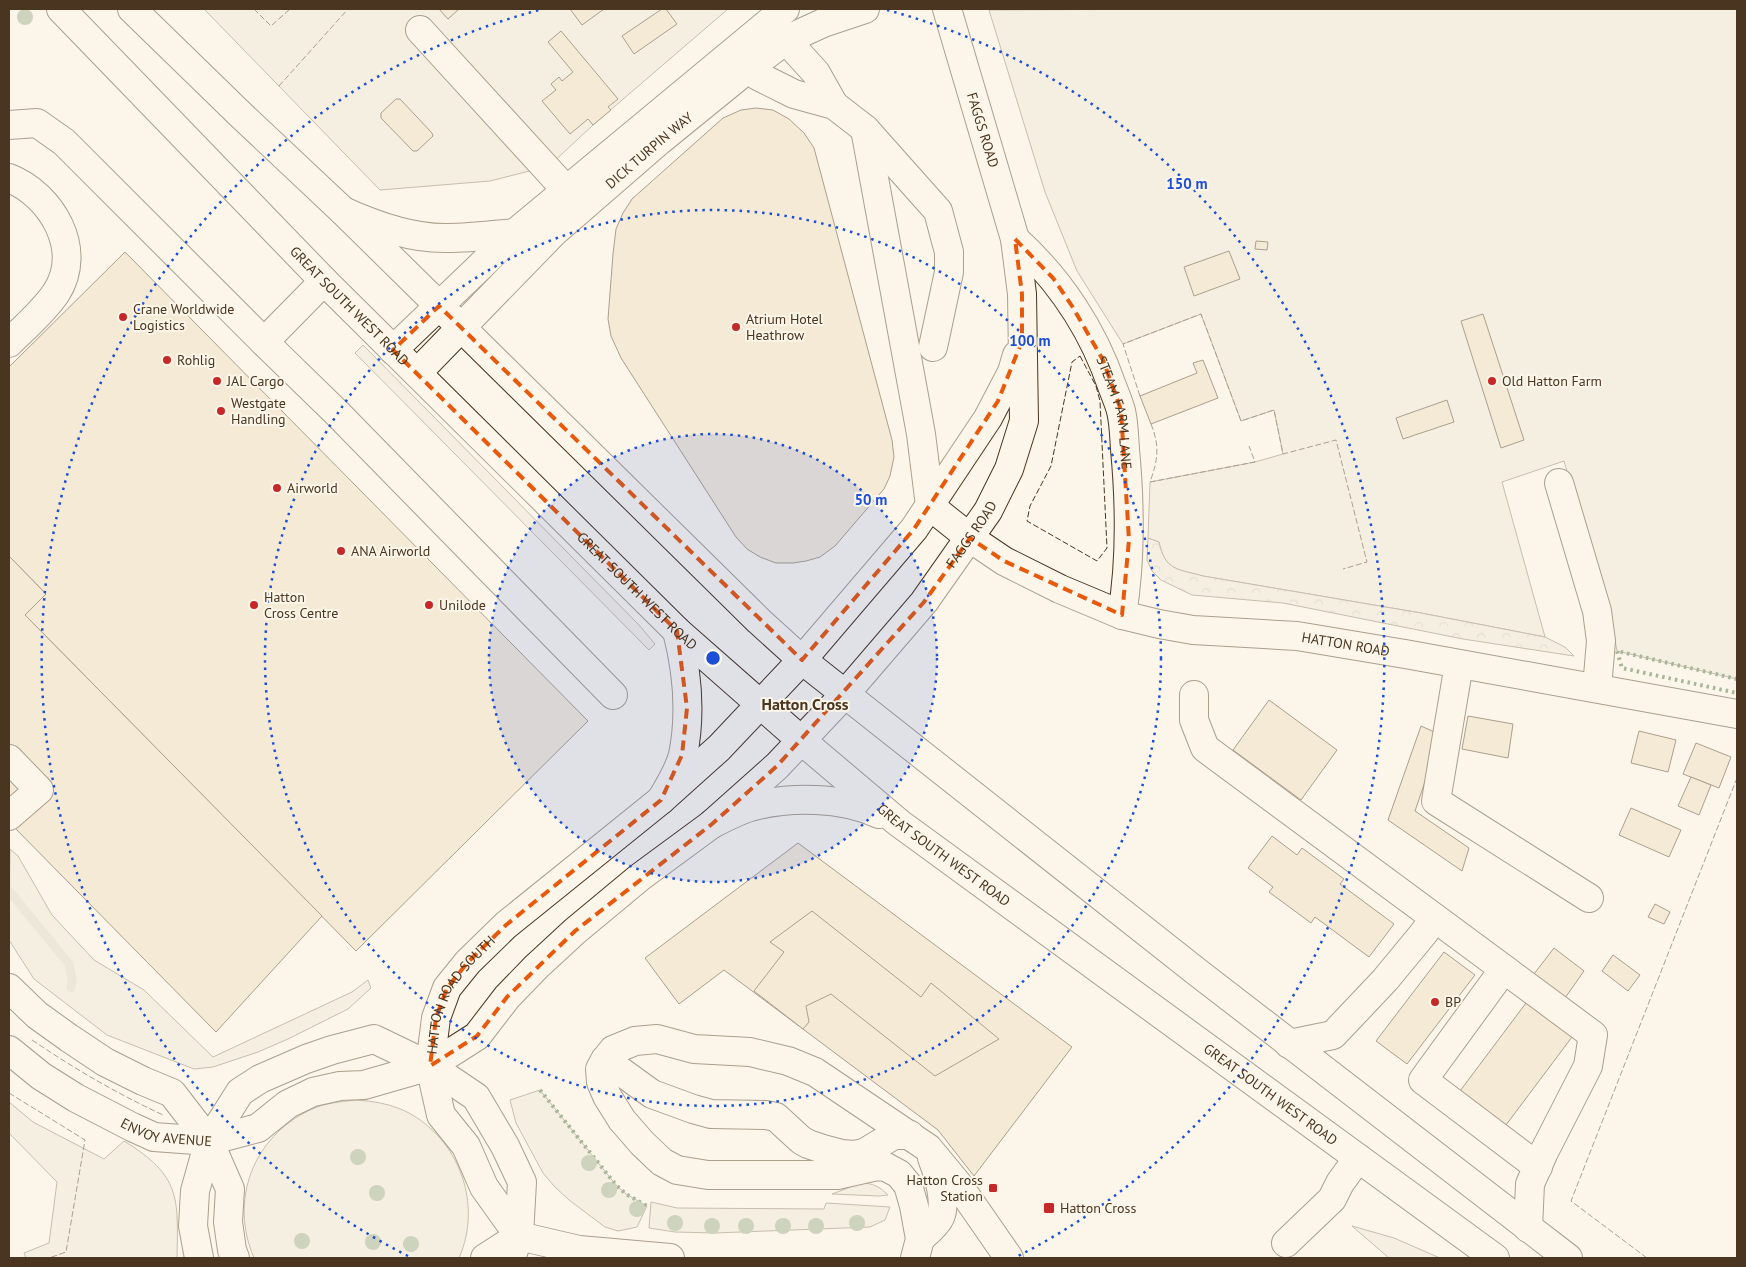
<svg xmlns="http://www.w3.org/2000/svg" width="1746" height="1267" font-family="'PT Sans',sans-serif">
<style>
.grass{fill:#ede6d9;stroke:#887966}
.forest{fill:url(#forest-crowns);stroke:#887966}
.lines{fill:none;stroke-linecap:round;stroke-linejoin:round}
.stream{stroke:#dcd4c6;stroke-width:9}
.building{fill:#ecdcbc;stroke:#4a3520}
.minor-casing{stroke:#4a3520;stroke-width:30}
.highway-casing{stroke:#4a3520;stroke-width:30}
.minor{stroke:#fbf6e9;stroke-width:28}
.highway{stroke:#fbf6e9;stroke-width:28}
.hedge{stroke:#436837;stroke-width:4;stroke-dasharray:2.5 4;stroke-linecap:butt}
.fence{stroke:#4a3520;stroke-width:1;stroke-dasharray:6 2.5;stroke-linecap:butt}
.tree{fill:#96a887}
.marked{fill:none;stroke:#e8590c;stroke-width:4;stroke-dasharray:10 6;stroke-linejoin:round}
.ring{fill:none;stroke:#1d4ed8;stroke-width:2.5;stroke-dasharray:2.5 5}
.poi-dot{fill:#c62828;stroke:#fbf6e9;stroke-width:2}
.labels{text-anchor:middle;stroke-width:4;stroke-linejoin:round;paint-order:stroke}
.street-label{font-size:14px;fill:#4a3520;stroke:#fbf6e9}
.poi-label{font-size:14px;fill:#4a3520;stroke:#fbf6e9;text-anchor:start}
.quarter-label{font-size:16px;font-weight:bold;fill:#4a3520;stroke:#fbf6e9}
.centre{fill:#1d4ed8;stroke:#fbf6e9;stroke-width:2.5}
.ring-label{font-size:15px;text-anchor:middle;font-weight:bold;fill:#1d4ed8;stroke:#fbf6e9;stroke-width:4;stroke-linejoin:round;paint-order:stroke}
</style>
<defs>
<pattern id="forest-crowns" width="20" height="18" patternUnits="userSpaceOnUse" patternTransform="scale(1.25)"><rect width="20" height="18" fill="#ede6d9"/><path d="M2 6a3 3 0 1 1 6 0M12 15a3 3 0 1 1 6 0" fill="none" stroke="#cdc6ba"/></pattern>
</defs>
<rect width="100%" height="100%" fill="#fbf6e9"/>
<!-- grass -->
<g class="grass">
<polygon points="204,9 728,9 593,125 549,166 490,181 380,190"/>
<path d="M1206 9H1737V679L1617 651 1611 619 1564 461 1502 482 1545 637 1421 613 1203 576C1178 569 1165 571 1159 542L1148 538 1150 482 1255 462 1283 454 1274 410 1241 421 1201 314 1123 344 1077 271 1045 192 989 10Z"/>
<polygon points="363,345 639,625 655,644 649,650 355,353"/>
<polygon points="10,849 18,856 52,915 94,960 144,990 213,1057 352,992 368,980 371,988 348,1009 288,1039 258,1052 213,1067 194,1069 107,1035 34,979 9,940"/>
<polygon points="540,1090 616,1185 626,1194 647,1206 637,1227 618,1231 605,1227 569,1200 554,1186 543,1173 516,1123 510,1100"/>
<path d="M355 1100C373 1101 391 1104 407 1112 459 1139 483 1204 459 1258H254C229 1200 253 1137 310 1110 324 1103 340 1102 355 1100Z"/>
<path d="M9 1102 33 1122 104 1159 124 1141C181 1176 178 1197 177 1258H26L24 1253 49 1243 57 1182 9 1133Z"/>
<path d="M861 1183C873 1183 880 1187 888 1195L879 1196 832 1194Z"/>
<polygon points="651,1202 677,1208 824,1209 826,1203 890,1207 885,1220 870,1227 715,1233 675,1232 649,1228"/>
<polygon points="1352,1226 1394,1238 1440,1258 1389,1258"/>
</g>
<!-- forest -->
<path class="forest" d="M1148 538 1159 542C1165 571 1178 569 1203 576L1421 613 1545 637 1565 647 1574 656 1463 639 1283 603 1192 595 1161 580 1152 571 1147 560Z"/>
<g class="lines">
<!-- stream -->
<polyline class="stream" points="10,892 69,964 72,979 71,988"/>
</g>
<!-- building -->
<g class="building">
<polygon points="439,9 459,9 448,19"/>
<polygon points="570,9 604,9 582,25"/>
<polygon points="662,9 666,9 677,24 634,54 622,36"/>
<polygon points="561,31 618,99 608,107 611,110 593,125 588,119 570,134 542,101 556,90 551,84 559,77 562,81 573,72 548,42"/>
<polygon points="396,99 400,99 432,133 433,136 417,151 413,151 381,118 381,113"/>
<polygon points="756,108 773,110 789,119 804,133 814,148 892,440 894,457 890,476 884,489 835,546 820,557 806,561 793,563 776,563 760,557 747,549 736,537 621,358 611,336 608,319 613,254 616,229 623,213 632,199 723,118 741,110"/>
<polygon points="1256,241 1268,242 1267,250 1255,249"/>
<polygon points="1229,251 1240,279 1194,296 1184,267"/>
<polygon points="125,252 588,721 356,951 25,615 46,594 9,556 9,367"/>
<polygon points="1483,314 1524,440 1501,448 1461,321"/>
<polygon points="1203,360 1218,398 1151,424 1140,396 1197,373 1193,363"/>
<polygon points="1447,400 1454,422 1403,439 1396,418"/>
<polygon points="9,556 46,594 25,615 322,916 216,1032 9,822"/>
<polygon points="1269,700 1337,750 1301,800 1233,750"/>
<polygon points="1468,716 1513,724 1508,758 1462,749"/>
<polygon points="1421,726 1441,735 1415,811 1469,848 1462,871 1388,820"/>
<polygon points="1639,731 1676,740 1668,772 1631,763"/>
<polygon points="1696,743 1731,757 1719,788 1683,774"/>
<polygon points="1691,777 1711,785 1699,815 1678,806"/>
<polygon points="1631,808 1681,830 1669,857 1619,835"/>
<polygon points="1272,836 1297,855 1302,848 1344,879 1340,884 1394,924 1369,957 1315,917 1311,923 1269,892 1273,887 1248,868"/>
<polygon points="798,843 1072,1047 974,1176 938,1130 724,970 679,1004 645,958"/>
<polygon points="1655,904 1670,912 1664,924 1648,917"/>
<polygon points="812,911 921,997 931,983 999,1039 935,1076 831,994 806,1006 809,1022 803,1029 754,991 784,952 770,942"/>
<polygon points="1554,948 1584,971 1565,998 1534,974"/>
<polygon points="1444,952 1475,975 1407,1064 1376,1041"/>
<polygon points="1613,955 1640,975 1628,991 1602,971"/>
<polygon points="1526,1003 1572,1037 1506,1125 1460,1091"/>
</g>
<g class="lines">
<defs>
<g id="minor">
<polyline points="775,28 816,73 834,105"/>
<polyline points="420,30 579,204"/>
<polyline points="738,53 758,76 794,94 834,105 865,129 938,211 949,252 949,272 933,347"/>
<polyline points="9,125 37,123 64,142 264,342 336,412 613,695"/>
<path id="s1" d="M865 129 921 434 930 506 970 538 1004 561 1060 589 1122 615 1159 624 1193 630 1297 636 1405 654 1737 714"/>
<path d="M9 178C52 195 84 250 56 293 44 311 24 328 9 343"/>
<path d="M343 211C376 226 412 239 448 238 470 238 493 235 515 233"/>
<path id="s2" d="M1015 239C1059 279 1093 330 1112 386 1115 394 1119 403 1121 411 1124 423 1124 436 1125 449 1130 503 1131 561 1122 615"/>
<polyline points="264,342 324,281"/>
<polyline points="393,350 515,233 785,9"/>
<path id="s3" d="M417 373 553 233 659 141 750 67 786 40 823 23 865 9"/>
<polyline points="1559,483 1597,611 1601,641 1597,688"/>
<polyline points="1459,664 1436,801 1589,898"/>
<polyline points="1194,695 1194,720 1205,748 1504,969 1423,1080 1538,1167"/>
<polyline points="9,759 39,790 9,816"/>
<polyline points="1504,969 1593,1035 1588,1066 1544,1152 1530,1184 1528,1228"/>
<polyline points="9,988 37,1015 69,1038 105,1062 143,1081 172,1093 209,1141 230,1189 228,1222 232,1250 235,1258"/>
<polyline points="1289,1044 1333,1035 1385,980 1423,934 1435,918"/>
<path id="s4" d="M9 1050 41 1076 76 1098 132 1127 154 1137 209 1141 258 1128 288 1104 313 1092 340 1086 364 1085 430 1066 477 1036 507 997 536 967 575 931 640 877 712 824 777 766 845 694 924 602 988 511 1009 469 1024 421 1022 294 1015 239 947 9"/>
<polyline points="605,1060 652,1094 693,1109 711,1114 766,1115 776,1117 801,1140 808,1144 823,1149 842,1154 854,1155 864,1153 894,1135 910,1135"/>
<path id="s5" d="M519 1236 484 1187 466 1146 441 1115 430 1066 436 1018 447 988 468 962 506 925 661 800 719 748 802 660 914 529 988 418 1012 372 1017 355"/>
<polyline points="519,1236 579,1250 670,1258"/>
<path d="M920 1239C926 1233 935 1226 939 1219 948 1205 938 1172 932 1158"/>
<polyline points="1286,1243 1332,1199 1340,1183 1358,1158"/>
<polyline points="199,1258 193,1226 195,1191 209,1141 240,1092 260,1079 306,1059 332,1050 374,1039 430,1066 476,1097 505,1146 522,1182 519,1236 511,1258"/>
<polyline points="485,1258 519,1236"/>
<polyline points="915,1258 920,1239 914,1206 908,1185 899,1174 886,1167 877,1166 837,1175 708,1175 677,1170 662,1162 642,1143 622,1120 607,1096 601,1082 600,1069 605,1060 613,1050 635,1041 657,1039 694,1049 750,1052 788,1061 815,1072 928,1148 957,1183 1009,1258"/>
</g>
<g id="highway">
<path id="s6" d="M61 9 324 281 677 631 802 741 899 823 1495 1258"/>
<polyline points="132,9 241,115 343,211 759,621 802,660 1197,972 1568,1258"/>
<path d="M661 800C669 786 679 771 683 755 691 715 687 670 677 631"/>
<path d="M712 824C724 818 737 811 750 807 790 796 842 797 879 814"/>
</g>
</defs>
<!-- minor casing -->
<use href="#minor" class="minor-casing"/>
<!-- highway casing -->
<use href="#highway" class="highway-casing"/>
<!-- minor -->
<use href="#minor" class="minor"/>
<!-- highway -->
<use href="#highway" class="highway"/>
<!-- hedge -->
<g class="hedge">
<polyline points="1737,679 1617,651 1622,668 1737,693"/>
<polyline points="540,1090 616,1185 626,1194 647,1206"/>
</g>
<!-- fence -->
<g class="fence">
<polyline points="254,9 271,26 290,9"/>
<polyline points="279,86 348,9"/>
<polygon points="1080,356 1096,386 1100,401 1107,548 1097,561 1027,521 1030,506 1051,466 1072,362"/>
<polyline points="1140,396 1123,344 1201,314 1241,421 1274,410 1283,454 1336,440 1367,562 1343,569"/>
<path d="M1151 424C1160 446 1158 460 1150 482L1255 462 1249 446"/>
<path d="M32 1040C75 1069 116 1093 163 1115"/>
<polyline points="9,1093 85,1140 66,1252 49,1258"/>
<polyline points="1647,1258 1571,1201 1737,778"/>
</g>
</g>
<!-- trees -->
<g class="tree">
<circle cx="25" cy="17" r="8"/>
<circle cx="358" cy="1157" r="8"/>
<circle cx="589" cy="1163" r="8"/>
<circle cx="609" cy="1190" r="8"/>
<circle cx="377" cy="1193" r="8"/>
<circle cx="637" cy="1209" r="8"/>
<circle cx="675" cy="1223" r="8"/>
<circle cx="857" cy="1223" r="8"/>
<circle cx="712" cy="1226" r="8"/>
<circle cx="746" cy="1226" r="8"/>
<circle cx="783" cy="1226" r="8"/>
<circle cx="816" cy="1226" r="8"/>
<circle cx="302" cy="1241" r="8"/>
<circle cx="373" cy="1242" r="8"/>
<circle cx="411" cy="1244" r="8"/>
</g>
<!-- marked area -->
<path d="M0 0H1746V1267H0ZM1015 239 1053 278 1072 306 1103 360 1121 410 1129 540 1122 615 1004 561 970 538 924 602 777 766 712 824 575 931 507 997 477 1036 430 1066 436 1018 447 988 468 962 506 925 661 800 682 755 687 708 677 631 393 350 439 306 802 660 914 529 998 401 1022 341V294Z" fill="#fbf6e9" fill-opacity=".55" fill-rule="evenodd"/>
<path class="marked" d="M1015 239 1053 278 1072 306 1103 360 1121 410 1129 540 1122 615 1004 561 970 538 924 602 777 766 712 824 575 931 507 997 477 1036 430 1066 436 1018 447 988 468 962 506 925 661 800 682 755 687 708 677 631 393 350 439 306 802 660 914 529 998 401 1022 341V294Z"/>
<!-- distance rings -->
<circle cx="713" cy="658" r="224" fill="#1d4ed8" fill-opacity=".12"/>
<g class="ring">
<circle cx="713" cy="658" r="224"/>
<circle cx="713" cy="658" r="448"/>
<path d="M408 1256A671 671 0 0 1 539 10M887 10A671 671 0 0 1 1018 1256"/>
</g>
<!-- markers -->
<g class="poi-dot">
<circle cx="123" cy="317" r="5"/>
<circle cx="736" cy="327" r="5"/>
<circle cx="167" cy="360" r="5"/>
<circle cx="217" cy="381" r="5"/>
<circle cx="1492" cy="381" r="5"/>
<circle cx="221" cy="411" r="5"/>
<circle cx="277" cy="488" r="5"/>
<circle cx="341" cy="551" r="5"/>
<circle cx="254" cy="605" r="5"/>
<circle cx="429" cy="605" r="5"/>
<circle cx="1435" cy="1002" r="5"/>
<rect x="988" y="1183" width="10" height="10" rx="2.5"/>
<rect x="1043" y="1202" width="12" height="12" rx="2.5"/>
</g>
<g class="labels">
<!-- street labels -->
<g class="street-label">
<text transform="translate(983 130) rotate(73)" y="5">FAGGS ROAD</text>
<text dy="5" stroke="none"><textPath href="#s3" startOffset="322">DICK TURPIN WAY</textPath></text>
<text dy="5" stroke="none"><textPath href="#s6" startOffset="414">GREAT SOUTH WEST ROAD</textPath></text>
<text dy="5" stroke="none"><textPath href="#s2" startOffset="205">STEAM FARM LANE</textPath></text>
<text dy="5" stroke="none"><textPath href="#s4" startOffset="1226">FAGGS ROAD</textPath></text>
<text dy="5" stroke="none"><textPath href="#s6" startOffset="819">GREAT SOUTH WEST ROAD</textPath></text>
<text dy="5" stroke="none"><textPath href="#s1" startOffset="831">HATTON ROAD</textPath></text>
<text dy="5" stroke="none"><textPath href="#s6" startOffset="1224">GREAT SOUTH WEST ROAD</textPath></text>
<text dy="5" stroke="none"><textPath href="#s5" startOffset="275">HATTON ROAD SOUTH</textPath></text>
<text dy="5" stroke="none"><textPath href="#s6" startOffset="1629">GREAT SOUTH WEST ROAD</textPath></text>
<text dy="5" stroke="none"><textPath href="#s4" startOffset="181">ENVOY AVENUE</textPath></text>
</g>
<!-- poi labels -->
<g class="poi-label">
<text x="133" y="314">Crane Worldwide<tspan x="133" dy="16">Logistics</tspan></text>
<text x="746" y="324">Atrium Hotel<tspan x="746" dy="16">Heathrow</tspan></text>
<text x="177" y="365">Rohlig</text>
<text x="227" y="386">JAL Cargo</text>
<text x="1502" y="386">Old Hatton Farm</text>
<text x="231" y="408">Westgate<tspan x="231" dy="16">Handling</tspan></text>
<text x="287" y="493">Airworld</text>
<text x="351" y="556">ANA Airworld</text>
<text x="264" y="602">Hatton<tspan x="264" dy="16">Cross Centre</tspan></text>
<text x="439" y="610">Unilode</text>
<text x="1445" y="1007">BP</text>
<text x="983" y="1185" text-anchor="end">Hatton Cross<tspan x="983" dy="16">Station</tspan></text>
<text x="1060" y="1213">Hatton Cross</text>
</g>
<!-- quarter labels -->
<g class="quarter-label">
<text x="805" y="710">Hatton Cross</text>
</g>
</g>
<circle cx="713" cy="658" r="8" class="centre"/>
<g class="ring-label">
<text x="1187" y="189">150 m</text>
<text x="1030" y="346">100 m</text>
<text x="871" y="505">50 m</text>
</g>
<!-- border -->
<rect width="1746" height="1267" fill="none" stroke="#4a3520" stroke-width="20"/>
</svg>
